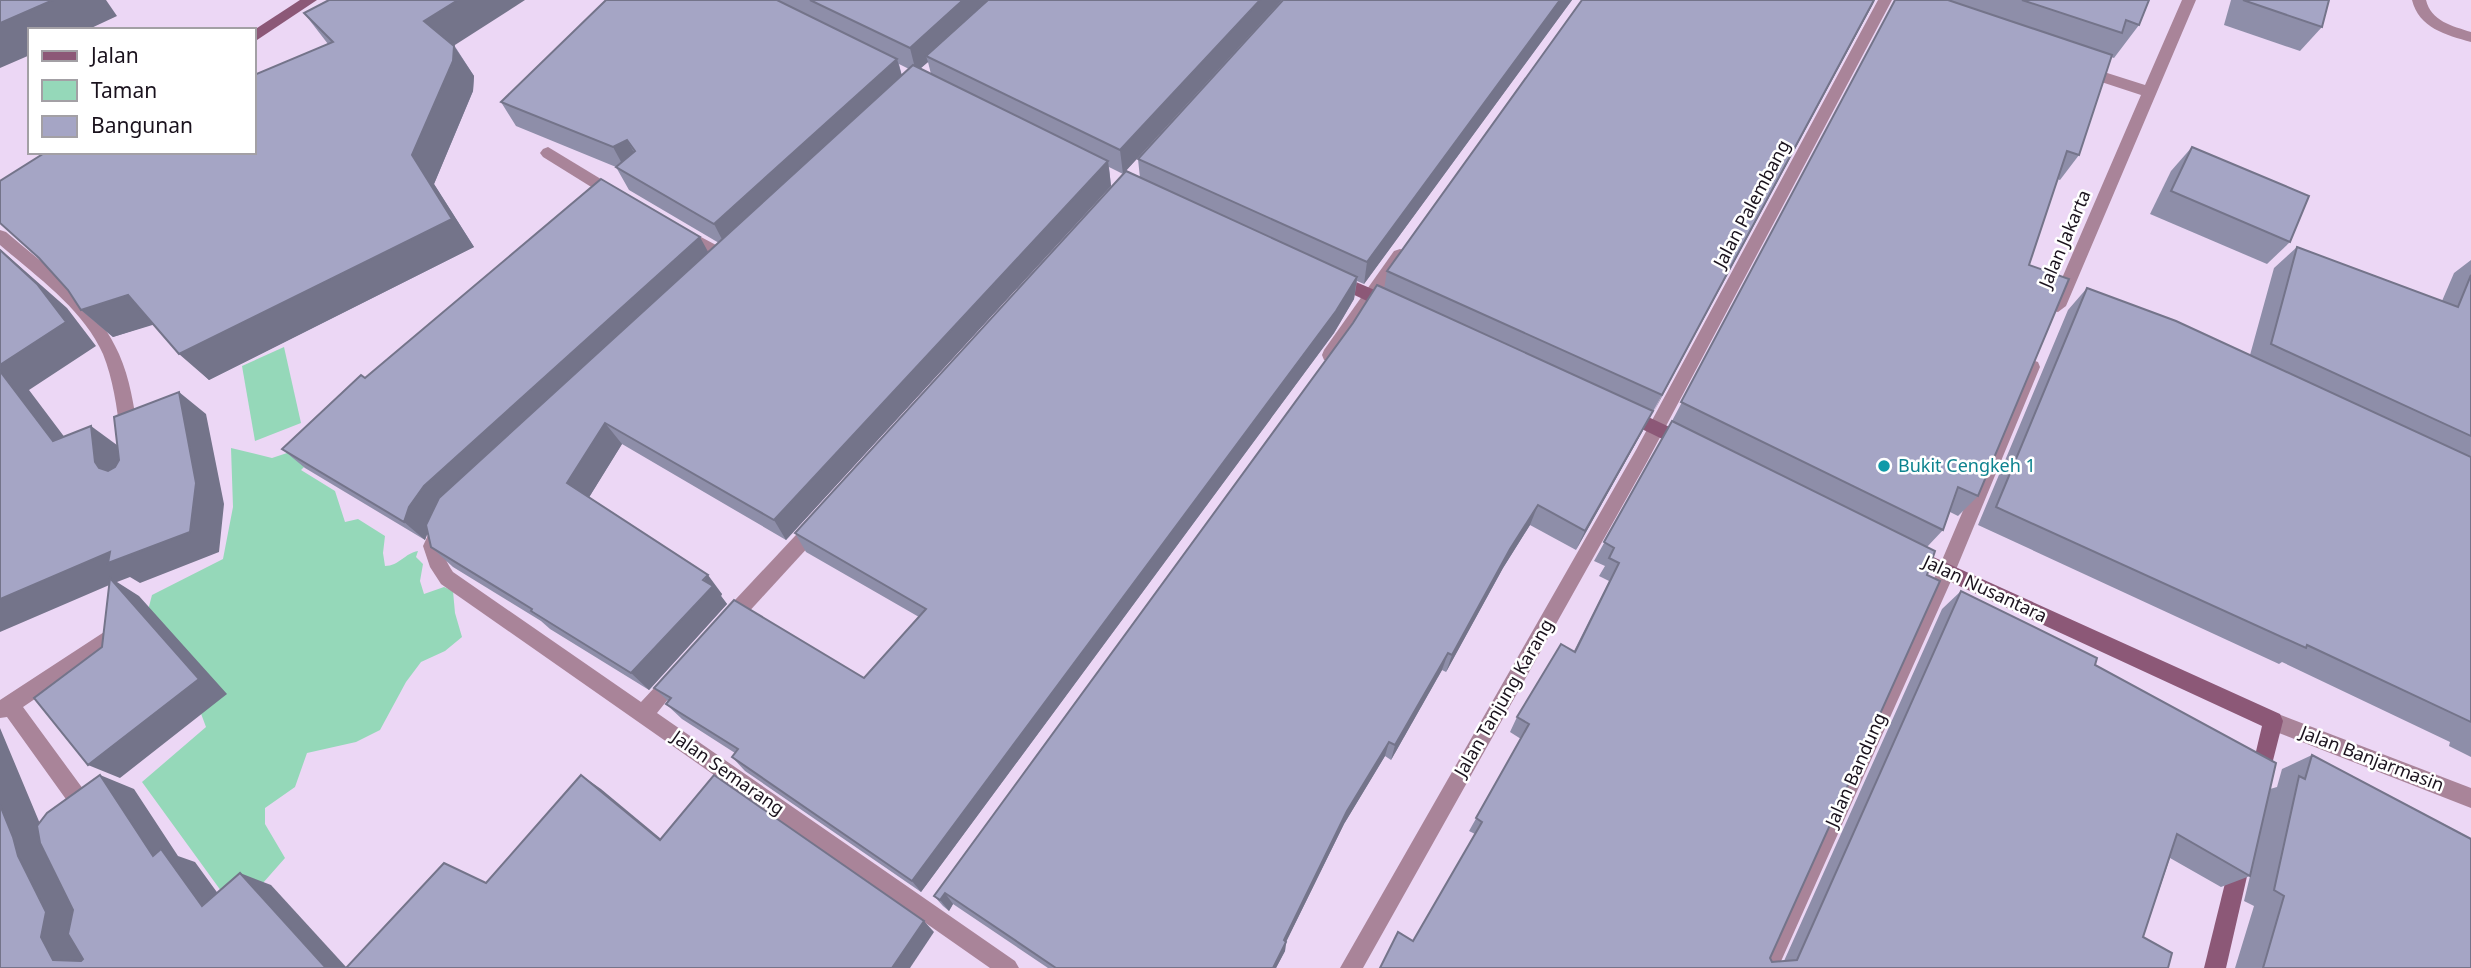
<svg xmlns="http://www.w3.org/2000/svg" width="2471" height="968" font-family="'Noto Sans',sans-serif">
<style>
.green{fill:#95d8b9}
.lines{fill:none;stroke-linecap:round;stroke-linejoin:round}
.street{fill:#a98499;fill-rule:evenodd}
.secondary{fill:#8c5877;fill-rule:evenodd}
.wall{fill:#8e8ea9;fill-rule:evenodd}
.shaded-wall{fill:#74748a}
.building{fill:#a5a5c5;stroke:#74748a;stroke-width:2}
.culture-dot{fill:#0f9aa8;stroke:#fff;stroke-width:2.5}
.labels{text-anchor:middle;stroke-width:5;stroke-linejoin:round;paint-order:stroke}
.street-label{font-size:18px;fill:#1a121d;stroke:#fff}
.culture-label{font-size:18px;fill:#0d838f;stroke:#fff;text-anchor:start}
</style>
<rect width="100%" height="100%" fill="#ecd7f5"/>
<!-- green -->
<g class="green">
<polygon points="284,347 301,423 255,441 242,366"/>
<path d="M335 437 301 470 335 491 345 522 358 519 385 536 383 553 385 566C399 566 405 553 418 551L416 557 423 564 420 581 424 594 444 587 453 591 455 613 462 637 445 651 421 662 406 682 380 730 356 742 307 753 295 787 265 808V824L285 858 255 892 232 906 142 782 206 727 190 684 132 671 152 595 223 559 233 507 231 448 272 458Z"/>
</g>
<g class="lines">
<!-- street -->
<g class="street">
<polygon points="1878,0 1892,0 1648,460 1363,968 1340,968 1636,450"/>
<polygon points="2182,0 2196,0 2066,306 2058,312 2052,311 2050,306 2141,95 2077,74 2075,70 2082,65 2145,85"/>
<path d="M2412 0H2426C2431 21 2452 26 2471 32V42C2446 35 2419 28 2412 0Z"/>
<polygon points="548,147 619,190 622,194 619,198 609,198 543,157 540,153 543,149"/>
<polygon points="684,228 733,254 735,258 733,262 721,262 678,238 676,234 678,230"/>
<path d="M0 230 6 232C47 267 96 302 119 354 130 379 134 406 138 433L135 438 129 440 123 438 120 433C117 407 113 379 103 354 83 309 36 276 0 245Z"/>
<polygon points="1400,249 1406,251 1408,255 1406,259 1336,360 1324,360 1322,355 1324,350 1394,251"/>
<polygon points="2032,360 2038,362 2040,367 1955,572 1778,968 1756,968 1937,572 2024,367 2026,362"/>
<path d="M441 518 447 520 450 526C441 546 441 554 453 572L641 702 669 672 676 669 683 672 685 678 657 713 1015 961 1019 968H990L441 584 430 567 423 546 435 520Z"/>
<polygon points="816,518 822,520 825,526 822,532 735,627 728,629 721,627 719,621 721,615 810,520"/>
<path d="M121 621 128 624 130 630 128 636 23 707 86 793C90 803 86 811 82 821L75 824 68 821 65 814 68 802 7 717 0 718V700Z"/>
<polygon points="2273,712 2471,788 2471,808 2266,728 2263,721 2266,714"/>
</g>
<!-- secondary -->
<g class="secondary">
<polygon points="300,0 317,0 254,42 254,30"/>
<polygon points="1335,273 1398,300 1400,305 1398,310 1386,310 1329,283 1327,279 1329,275"/>
<polygon points="1627,407 1693,438 1696,443 1693,448 1687,450 1681,448 1621,419 1619,414 1621,409"/>
<polygon points="1909,546 2280,714 2283,721 2266,788 2259,791 2252,788 2249,781 2262,726 1903,560 1900,554 1903,548"/>
<polygon points="2241,849 2248,852 2251,859 2226,968 2204,968 2231,859 2234,852"/>
</g>
</g>
<!-- wall -->
<g class="wall">
<path d="M606 0H1282L1123 174 1109 167 1111 186 786 540 622 444 589 497 722 594 721 596 727 604 649 690 550 629 541 621 453 567 431 547 428 532 425 540 305 468 282 449 365 378 708 253 719 243 629 190 616 167 516 126 501 102ZM928 62 931 74 920 69ZM899 64 909 69 902 76Z"/>
<polygon points="1283,0 1572,0 1364,284 1357,281 1354,299 1334,333 921,892 745,771 732,757 735,753 682,719 666,704 668,701 654,688 864,678 919,617 806,552 795,533 1140,178 1138,159"/>
<polygon points="1875,0 1642,432 1576,550 1530,525 1503,568 1446,672 1442,670 1391,760 1385,756 1344,824 1286,942 1285,951 1276,968 1048,968 953,904 949,911 943,906 934,896 1384,289 1387,271"/>
<polygon points="1895,0 2149,0 2139,25 2114,58 2111,57 2079,155 2060,180 2057,179 2029,265 1978,496 1958,516 1950,512 1943,530 1927,547 1770,958 1772,962 1784,961 1942,609 1961,591 2095,665 2270,789 2277,787 2282,769 2312,755 2471,968 2235,968 2254,906 2244,901 2250,876 2221,887 2170,858 2143,937 2168,968 1380,968 1413,941 1475,834 1469,831 1521,739 1510,732 1517,717 1574,651 1609,581 1599,576 1605,566 1594,561 1672,421"/>
<polygon points="2231,0 2329,0 2322,27 2300,51 2224,25"/>
<polygon points="304,13 454,45 474,76 473,91 434,184 474,247 209,380 153,324 113,337 81,310 254,152 328,44"/>
<polygon points="2192,147 2290,242 2267,264 2150,214 2171,171"/>
<polygon points="2297,247 2442,301 2454,273 2471,260 2471,757 2449,746 2450,742 2282,662 2279,664 1978,525 2068,310 2087,288 2250,355 2274,268"/>
</g>
<!-- shaded-wall -->
<g class="shaded-wall">
<polygon points="53,0 106,0 117,16 87,30 30,30 30,55 0,68 0,23"/>
<polygon points="458,0 525,0 444,52 424,21"/>
<polygon points="963,0 995,0 926,56 928,62 916,72 910,48"/>
<polygon points="1260,0 1282,0 1123,174 1120,150"/>
<polygon points="1560,0 1572,0 1364,284 1367,262"/>
<polygon points="1874,0 1873,4 1652,415 1662,395"/>
<polygon points="454,46 474,76 473,91 434,184 474,247 209,380 179,354"/>
<polygon points="897,59 904,83 726,247 714,224"/>
<polygon points="627,140 640,163 626,171 613,147"/>
<polygon points="1108,161 1111,186 786,540 774,520"/>
<polygon points="700,237 712,259 430,526 425,540 404,522 409,507 424,486"/>
<polygon points="0,249 67,308 96,346 29,390 84,463 53,441 0,371"/>
<polygon points="1357,277 1354,299 1334,333 921,892 912,881"/>
<polygon points="128,295 159,323 113,337 81,310"/>
<polygon points="179,392 206,414 224,504 219,552 140,583 130,577 117,582 139,596 227,694 120,778 88,765 114,583 0,632 0,599 110,552"/>
<polygon points="1653,411 1642,432 1576,550 1585,531"/>
<polygon points="605,423 622,444 585,504 567,483"/>
<polygon points="91,426 121,448 126,483 99,468 95,462"/>
<polygon points="1538,505 1530,525 1503,568 1446,672 1452,655 1510,549"/>
<polygon points="708,575 722,594 721,596 727,604 649,690 631,673"/>
<polygon points="1448,653 1442,670 1391,760 1395,745"/>
<polygon points="0,728 51,850 84,923 91,968 53,960 41,937 18,856 0,805"/>
<polygon points="1389,742 1385,756 1344,824 1286,942 1285,951 1276,968 1273,968 1284,940 1347,811"/>
<polygon points="100,775 134,789 178,856 195,862 235,917 202,906 153,856"/>
<polygon points="581,775 601,789 678,853 660,840"/>
<polygon points="240,873 271,885 347,968 326,968"/>
<polygon points="945,893 953,904 949,911 940,900"/>
<polygon points="924,921 934,932 910,968 892,968"/>
</g>
<!-- building -->
<g class="building">
<polygon points="0,0 53,0 0,23"/>
<polygon points="329,0 458,0 424,21 454,46 453,61 412,155 452,219 179,354 128,295 81,310 68,290 39,258 0,223 0,181 46,152 254,152 254,75 333,42 304,13"/>
<polygon points="606,0 777,0 897,59 714,224 616,167 635,151 627,140 613,147 501,102"/>
<polygon points="810,0 963,0 910,48"/>
<polygon points="988,0 1260,0 1120,150 926,56"/>
<polygon points="1283,0 1560,0 1367,262 1138,159"/>
<polygon points="1582,0 1874,0 1662,395 1387,271"/>
<polygon points="1895,0 1948,0 2112,55 2079,155 2067,151 2029,265 2069,279 1978,496 1958,487 1943,530 1681,402"/>
<polygon points="2022,0 2149,0 2139,25 2126,20 2122,33"/>
<polygon points="2243,0 2329,0 2322,27"/>
<polygon points="913,65 1108,161 774,520 605,423 567,483 708,575 703,580 713,586 631,673 531,611 532,609 431,547 426,525 439,498"/>
<polygon points="2192,147 2309,196 2290,242 2171,191"/>
<polygon points="1126,171 1357,277 1336,311 912,881 732,757 738,749 666,704 671,698 654,688 734,600 864,678 926,609 795,533"/>
<polygon points="601,179 700,237 424,486 409,507 404,522 282,449 361,375 365,378"/>
<polygon points="2297,247 2458,307 2471,275 2471,436 2271,344"/>
<polygon points="0,250 37,284 66,322 0,365"/>
<polygon points="1377,285 1653,411 1585,531 1538,505 1510,549 1452,655 1448,653 1395,745 1389,742 1347,811 1284,940 1286,942 1273,968 1056,968 945,893 940,900 934,896 1353,323"/>
<polygon points="2087,288 2176,321 2471,457 2471,722 2307,645 2306,648 1996,507"/>
<polygon points="0,371 53,441 91,426 95,462 99,468 108,471 115,467 119,460 114,417 179,392 196,483 190,532 108,563 110,552 0,599"/>
<polygon points="1672,421 1935,551 1927,575 1940,581 1770,958 1772,962 1797,960 1961,591 2097,658 2095,665 2276,763 2250,876 2177,834 2143,937 2172,953 2168,968 1380,968 1398,932 1413,941 1482,822 1476,818 1529,724 1517,717 1561,644 1575,652 1619,563 1609,558 1614,548 1604,542"/>
<polygon points="110,578 199,679 88,765 34,698 102,647"/>
<polygon points="2312,755 2471,839 2471,968 2263,968 2284,896 2274,890 2299,776 2305,779"/>
<polygon points="100,775 153,856 161,849 202,906 240,873 326,968 0,968 0,805 13,837 18,856 46,912 41,937 53,960 81,961 83,959 68,934 73,910 40,843 37,826 47,813"/>
<polygon points="581,775 660,840 714,775 924,921 892,968 346,968 444,863 486,883"/>
</g>
<!-- markers -->
<circle class="culture-dot" cx="1884" cy="466" r="7"/>
<g class="labels">
<!-- street labels -->
<g class="street-label">
<text transform="translate(1752 204) rotate(-62)" y="6">Jalan Palembang</text>
<text transform="translate(2065 239) rotate(-67)" y="6">Jalan Jakarta</text>
<text transform="translate(1985 589) rotate(25)" y="6">Jalan Nusantara</text>
<text transform="translate(1504 698) rotate(-60)" y="6">Jalan Tanjung Karang</text>
<text transform="translate(2372 759) rotate(21)" y="6">Jalan Banjarmasin</text>
<text transform="translate(1856 770) rotate(-66)" y="6">Jalan Bandung</text>
<text transform="translate(728 773) rotate(35)" y="6">Jalan Semarang</text>
</g>
<!-- culture labels -->
<g class="culture-label">
<text x="1898" y="472">Bukit Cengkeh 1</text>
</g>
</g>
<!-- legend -->
<rect x="28" y="28" width="228" height="126" fill="#ffffff" stroke="#a3a0a5" stroke-width="2"/>
<rect x="42" y="51" width="35" height="10" fill="#8c5877" stroke="#a3a0a5" stroke-width="2"/>
<text x="91" y="63" font-size="21" fill="#1a121d">Jalan</text>
<rect x="42" y="80" width="35" height="21" fill="#95d8b9" stroke="#a3a0a5" stroke-width="2"/>
<text x="91" y="98" font-size="21" fill="#1a121d">Taman</text>
<rect x="42" y="116" width="35" height="21" fill="#a5a5c5" stroke="#a3a0a5" stroke-width="2"/>
<text x="91" y="133" font-size="21" fill="#1a121d">Bangunan</text>
</svg>
